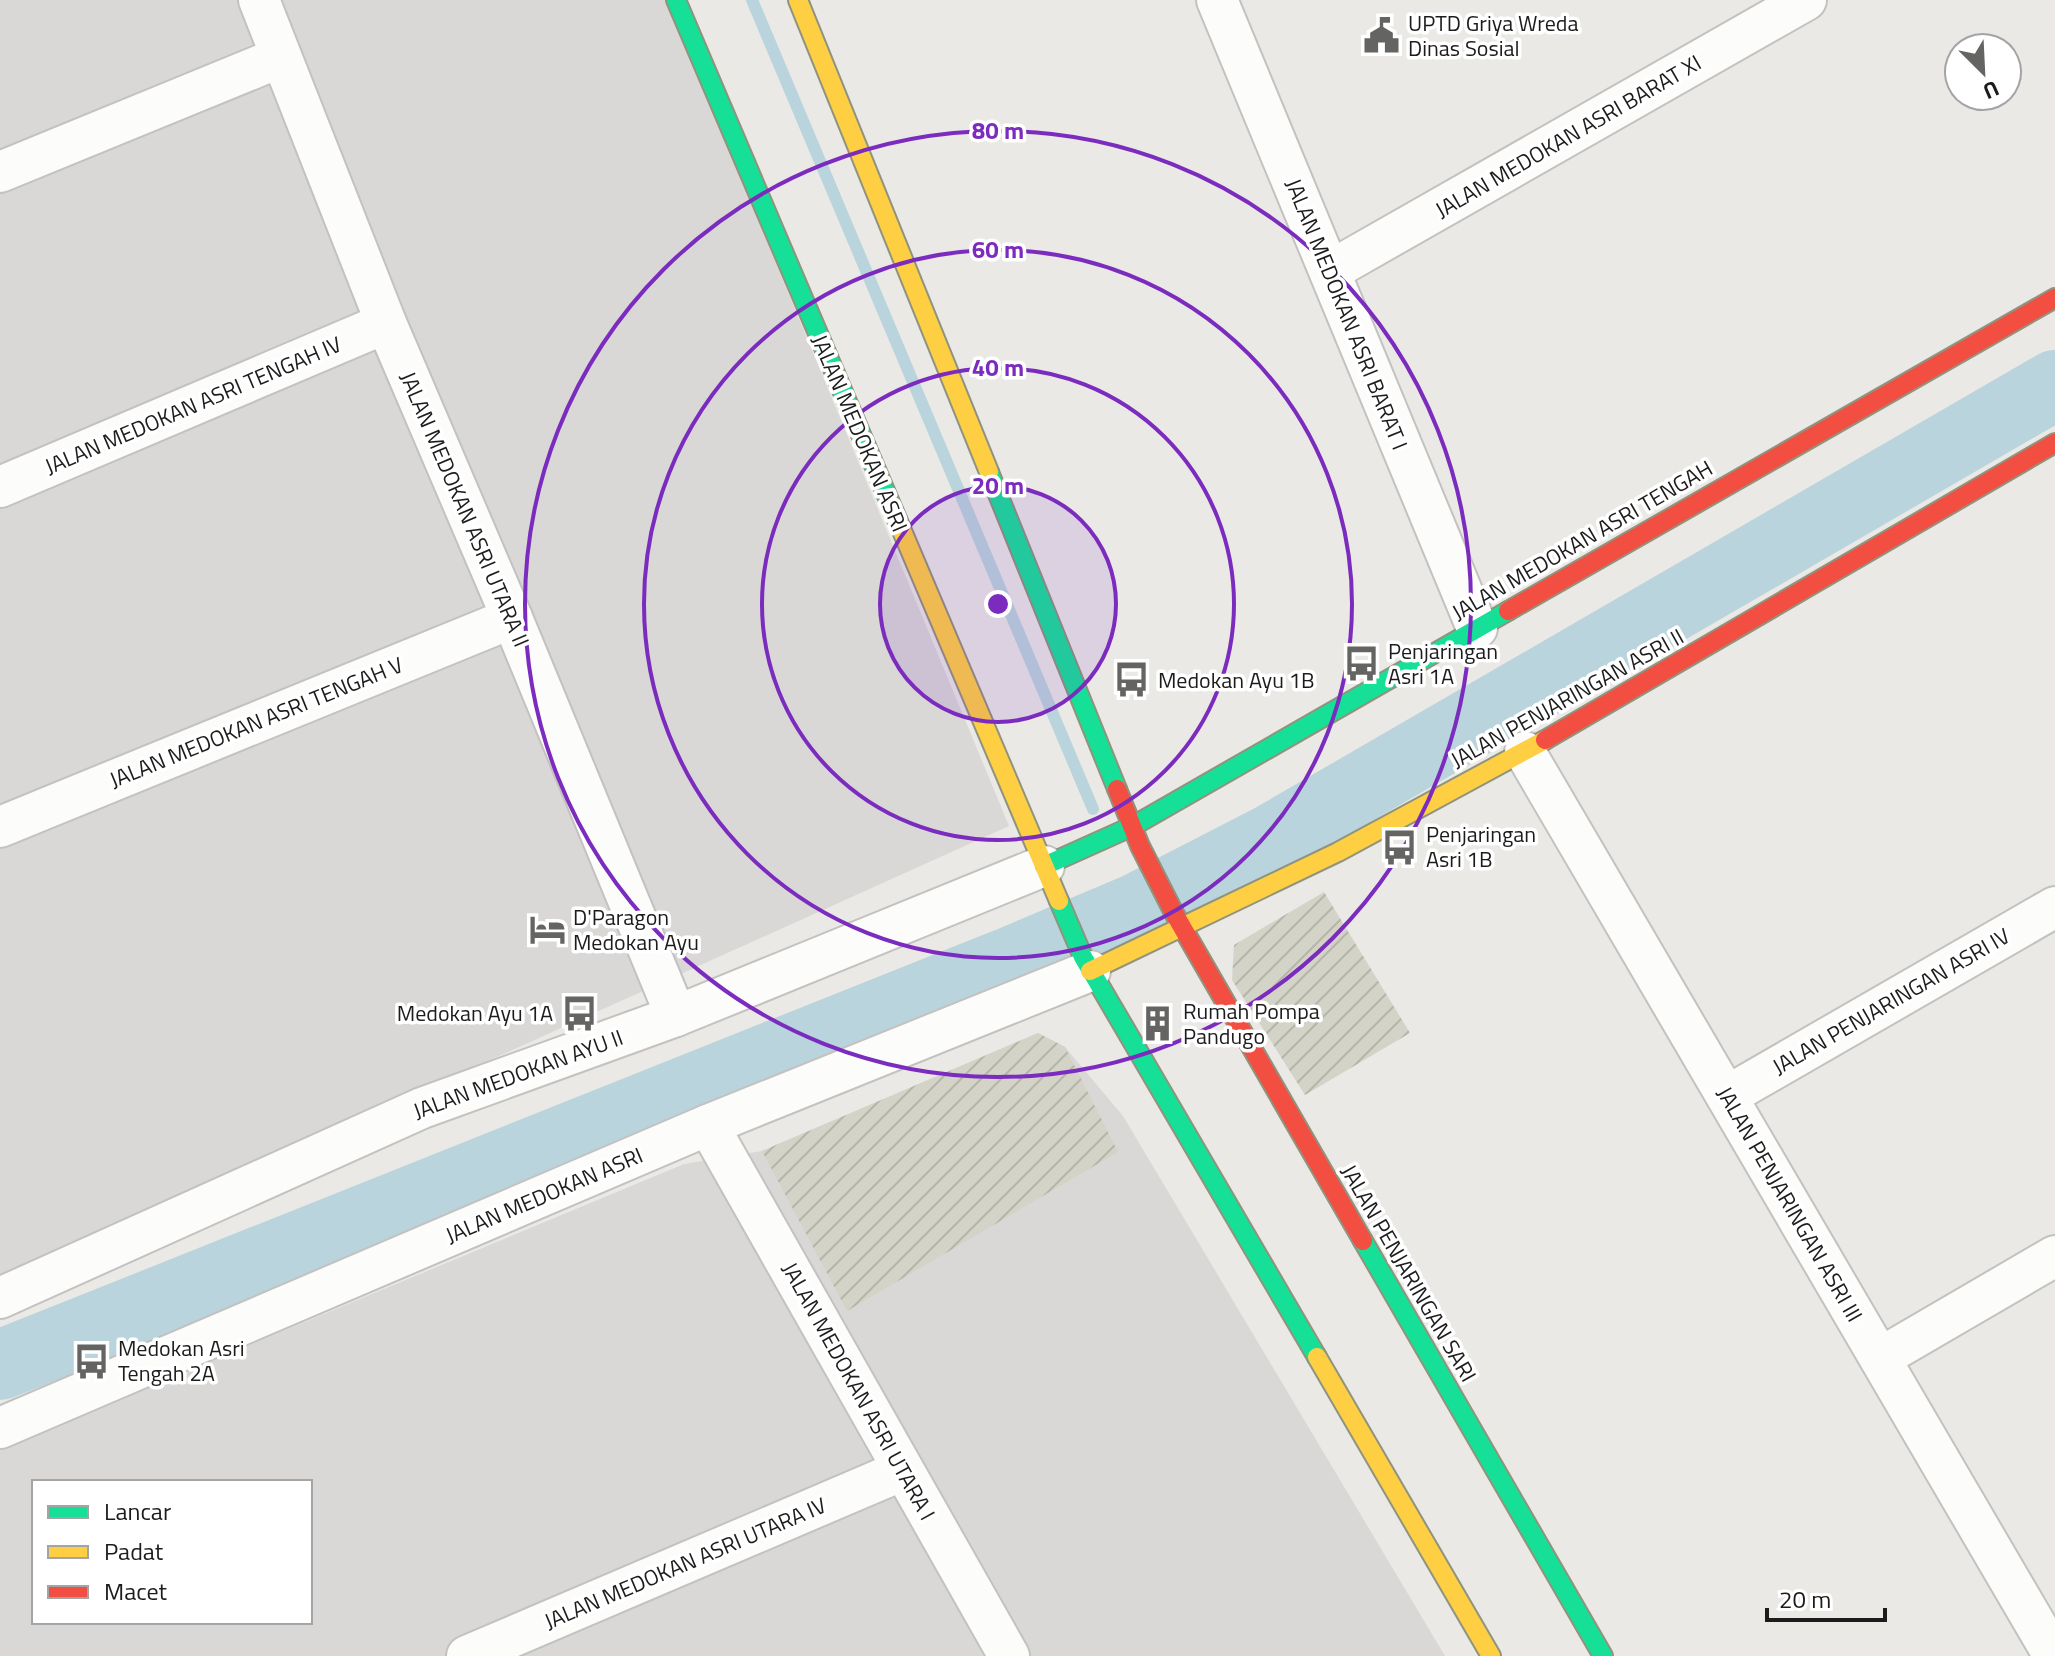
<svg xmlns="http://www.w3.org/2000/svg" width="2055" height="1656" font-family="'Titillium Web',sans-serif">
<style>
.residential{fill:#d9d8d6;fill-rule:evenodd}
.construction{fill:url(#construction-furrows)}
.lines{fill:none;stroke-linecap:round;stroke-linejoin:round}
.stream{stroke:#b9d4dc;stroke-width:12}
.river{stroke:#b9d4dc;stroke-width:70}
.street-casing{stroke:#c3c2c1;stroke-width:44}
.fast-casing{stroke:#90937e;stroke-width:22}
.slow-casing{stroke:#90937e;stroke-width:22}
.jam-casing{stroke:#90937e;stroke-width:22}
.street{stroke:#fcfcfb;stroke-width:40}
.fast{stroke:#16e098;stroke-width:18}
.slow{stroke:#ffcf43;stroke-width:18}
.jam{stroke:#f24e42;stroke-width:18}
.ring{fill:none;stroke:#7b2cbf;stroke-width:4}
.labels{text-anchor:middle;stroke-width:7;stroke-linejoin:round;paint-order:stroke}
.poi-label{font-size:22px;fill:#1c1c1c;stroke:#fff;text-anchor:start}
.street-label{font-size:22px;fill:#1c1c1c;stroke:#fff}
.centre{fill:#7b2cbf;stroke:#fff;stroke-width:4}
.ring-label{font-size:24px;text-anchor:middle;font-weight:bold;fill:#7b2cbf;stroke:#fff;stroke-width:7;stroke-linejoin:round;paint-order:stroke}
</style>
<defs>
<pattern id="construction-furrows" width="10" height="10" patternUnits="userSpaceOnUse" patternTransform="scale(2)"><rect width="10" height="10" fill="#d3d3c7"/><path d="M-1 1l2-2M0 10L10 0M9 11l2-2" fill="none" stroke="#b5b5aa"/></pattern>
</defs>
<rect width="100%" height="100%" fill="#eae9e5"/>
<!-- residential -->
<g class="residential">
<polygon points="0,0 667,0 1009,826 0,1281"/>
<path d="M1038 1033 1065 1047 1123 1116 1445 1656H0V1449L684 1164 762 1151ZM34 1482H310V1622H34Z"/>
</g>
<!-- construction -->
<g class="construction">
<polygon points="1324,892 1410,1033 1305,1095 1232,980 1234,945"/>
<polygon points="1038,1033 1065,1047 1118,1152 847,1311 762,1151"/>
</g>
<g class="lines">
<!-- stream -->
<polyline class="stream" points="752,0 1093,809"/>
<!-- river -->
<polyline class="river" points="0,1365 1012,961 1135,909 1273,838 2055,385"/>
<defs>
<g id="street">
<polyline points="259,0 386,323 512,618 676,1016"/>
<polyline points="1217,0 1477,628"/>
<polyline points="0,172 281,57"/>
<polyline points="1330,271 1806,0"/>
<polyline points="0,487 386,323"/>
<polyline points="1525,752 2054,1656"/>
<polyline points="0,827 512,618"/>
<polyline points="1727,1096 2055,907"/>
<polyline points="708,1125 1009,1656"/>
<polyline points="0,1298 422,1108 676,1016 1044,866"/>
<polyline points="1880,1358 2055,1256"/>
<polyline points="0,1428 708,1125 1090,971"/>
<polyline points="467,1656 903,1470"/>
</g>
<g id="fast">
<polyline points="676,0 897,519"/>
<polyline points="989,472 1117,789"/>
<polyline points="1044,866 1133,826 1508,611"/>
<polyline points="1059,901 1083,957 1317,1357"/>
<polyline points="1363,1241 1603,1656"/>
</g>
<g id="slow">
<polyline points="798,0 989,472"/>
<polyline points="897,519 1059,901"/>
<polyline points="1090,971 1338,852 1545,740"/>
<polyline points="1317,1357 1491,1656"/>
</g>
<g id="jam">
<polyline points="1508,611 2055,298"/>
<polyline points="1545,740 2055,443"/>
<polyline points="1117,789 1140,846 1174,913 1363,1241"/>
</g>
</defs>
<!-- street casing -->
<use href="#street" class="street-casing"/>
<!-- fast casing -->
<use href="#fast" class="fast-casing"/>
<!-- slow casing -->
<use href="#slow" class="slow-casing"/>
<!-- jam casing -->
<use href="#jam" class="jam-casing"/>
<!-- street -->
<use href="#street" class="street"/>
<!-- fast -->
<use href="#fast" class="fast"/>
<!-- slow -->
<use href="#slow" class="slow"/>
<!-- jam -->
<use href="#jam" class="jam"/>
</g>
<!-- distance rings -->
<circle cx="998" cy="604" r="118" fill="#7b2cbf" fill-opacity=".12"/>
<g class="ring">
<circle cx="998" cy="604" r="118"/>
<circle cx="998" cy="604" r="236"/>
<circle cx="998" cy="604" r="354"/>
<circle cx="998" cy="604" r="473"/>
</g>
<!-- icons -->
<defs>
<symbol id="civic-bare" viewBox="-9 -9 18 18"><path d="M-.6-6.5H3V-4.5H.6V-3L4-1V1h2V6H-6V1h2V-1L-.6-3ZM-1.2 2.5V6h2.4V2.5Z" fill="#646462" stroke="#fff" stroke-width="2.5" paint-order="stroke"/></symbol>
<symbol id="bus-bare" viewBox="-9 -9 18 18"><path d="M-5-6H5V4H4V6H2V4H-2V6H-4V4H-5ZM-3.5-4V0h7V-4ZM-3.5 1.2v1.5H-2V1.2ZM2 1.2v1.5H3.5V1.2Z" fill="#646462" stroke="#fff" stroke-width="2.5" paint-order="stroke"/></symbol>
<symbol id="hotel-bare" viewBox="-9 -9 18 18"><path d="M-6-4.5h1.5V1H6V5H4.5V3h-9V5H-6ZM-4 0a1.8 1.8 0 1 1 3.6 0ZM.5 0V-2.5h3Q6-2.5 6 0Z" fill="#646462" stroke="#fff" stroke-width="2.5" paint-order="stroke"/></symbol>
<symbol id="building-bare" viewBox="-9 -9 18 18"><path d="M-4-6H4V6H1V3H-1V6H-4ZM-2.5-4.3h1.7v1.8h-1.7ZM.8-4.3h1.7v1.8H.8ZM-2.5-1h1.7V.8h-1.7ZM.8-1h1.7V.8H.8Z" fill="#646462" stroke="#fff" stroke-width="2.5" paint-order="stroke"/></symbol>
</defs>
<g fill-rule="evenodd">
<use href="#civic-bare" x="1356" y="10" width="51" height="51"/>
<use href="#bus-bare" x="1336" y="638" width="51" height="51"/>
<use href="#bus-bare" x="1106" y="654" width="51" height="51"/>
<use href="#bus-bare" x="1374" y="822" width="51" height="51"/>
<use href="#hotel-bare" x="522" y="904" width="51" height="51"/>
<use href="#bus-bare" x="554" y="988" width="51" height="51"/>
<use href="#building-bare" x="1132" y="998" width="51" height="51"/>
<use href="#bus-bare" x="66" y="1336" width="51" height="51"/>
</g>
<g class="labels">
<!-- poi labels -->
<g class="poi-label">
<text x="1408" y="31">UPTD Griya Wreda<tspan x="1408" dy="25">Dinas Sosial</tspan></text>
<text x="1388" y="659">Penjaringan<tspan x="1388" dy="25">Asri 1A</tspan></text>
<text x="1158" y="688">Medokan Ayu 1B</text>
<text x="1426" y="842">Penjaringan<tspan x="1426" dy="25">Asri 1B</tspan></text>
<text x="573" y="925">D'Paragon<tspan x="573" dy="25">Medokan Ayu</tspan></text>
<text x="1183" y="1019">Rumah Pompa<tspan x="1183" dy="25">Pandugo</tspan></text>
<text x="553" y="1021" text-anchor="end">Medokan Ayu 1A</text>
<text x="118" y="1356">Medokan Asri<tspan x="118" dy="25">Tengah 2A</tspan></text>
</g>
<!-- street labels -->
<g class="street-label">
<text transform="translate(1568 136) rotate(-30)" y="8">JALAN MEDOKAN ASRI BARAT XI</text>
<text transform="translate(1347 314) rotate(68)" y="8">JALAN MEDOKAN ASRI BARAT I</text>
<text transform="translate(193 405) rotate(-23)" y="8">JALAN MEDOKAN ASRI TENGAH IV</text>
<text transform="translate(860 433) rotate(67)" y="8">JALAN MEDOKAN ASRI</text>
<text transform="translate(465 509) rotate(67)" y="8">JALAN MEDOKAN ASRI UTARA II</text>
<text transform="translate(1582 540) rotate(-30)" y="8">JALAN MEDOKAN ASRI TENGAH</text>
<text transform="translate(1567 698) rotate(-29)" y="8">JALAN PENJARINGAN ASRI II</text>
<text transform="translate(256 722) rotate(-22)" y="8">JALAN MEDOKAN ASRI TENGAH V</text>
<text transform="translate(1891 1001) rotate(-30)" y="8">JALAN PENJARINGAN ASRI IV</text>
<text transform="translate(518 1074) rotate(-20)" y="8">JALAN MEDOKAN AYU II</text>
<text transform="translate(544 1195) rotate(-23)" y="8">JALAN MEDOKAN ASRI</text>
<text transform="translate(1790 1204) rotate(60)" y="8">JALAN PENJARINGAN ASRI III</text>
<text transform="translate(1409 1273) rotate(60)" y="8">JALAN PENJARINGAN SARI</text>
<text transform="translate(859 1391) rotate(61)" y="8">JALAN MEDOKAN ASRI UTARA I</text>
<text transform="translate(685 1563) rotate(-23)" y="8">JALAN MEDOKAN ASRI UTARA IV</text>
</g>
</g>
<circle cx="998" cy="604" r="12" class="centre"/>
<g class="ring-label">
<text x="998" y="139">80 m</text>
<text x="998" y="258">60 m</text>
<text x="998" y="376">40 m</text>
<text x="998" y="494">20 m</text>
</g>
<!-- legend -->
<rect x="32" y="1480" width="280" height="144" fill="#ffffff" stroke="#a4a4a4" stroke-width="2"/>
<rect x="48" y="1506" width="40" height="12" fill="#16e098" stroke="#a4a4a4" stroke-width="2"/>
<text x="104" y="1520" font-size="24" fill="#1c1c1c">Lancar</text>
<rect x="48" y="1546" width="40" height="12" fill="#ffcf43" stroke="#a4a4a4" stroke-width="2"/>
<text x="104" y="1560" font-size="24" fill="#1c1c1c">Padat</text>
<rect x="48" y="1586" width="40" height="12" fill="#f24e42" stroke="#a4a4a4" stroke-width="2"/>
<text x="104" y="1600" font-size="24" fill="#1c1c1c">Macet</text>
<!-- north arrow -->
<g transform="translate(1983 72) rotate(156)"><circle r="38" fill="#ffffff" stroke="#a4a4a4" stroke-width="2"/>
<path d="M0-6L14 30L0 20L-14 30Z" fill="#646462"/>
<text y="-12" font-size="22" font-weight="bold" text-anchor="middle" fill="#1c1c1c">U</text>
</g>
<!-- scale -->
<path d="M1767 1608v12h118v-12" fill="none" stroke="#1c1c1c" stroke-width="4"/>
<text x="1779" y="1608" font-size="24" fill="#1c1c1c" stroke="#ffffff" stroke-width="6" paint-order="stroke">20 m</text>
</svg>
